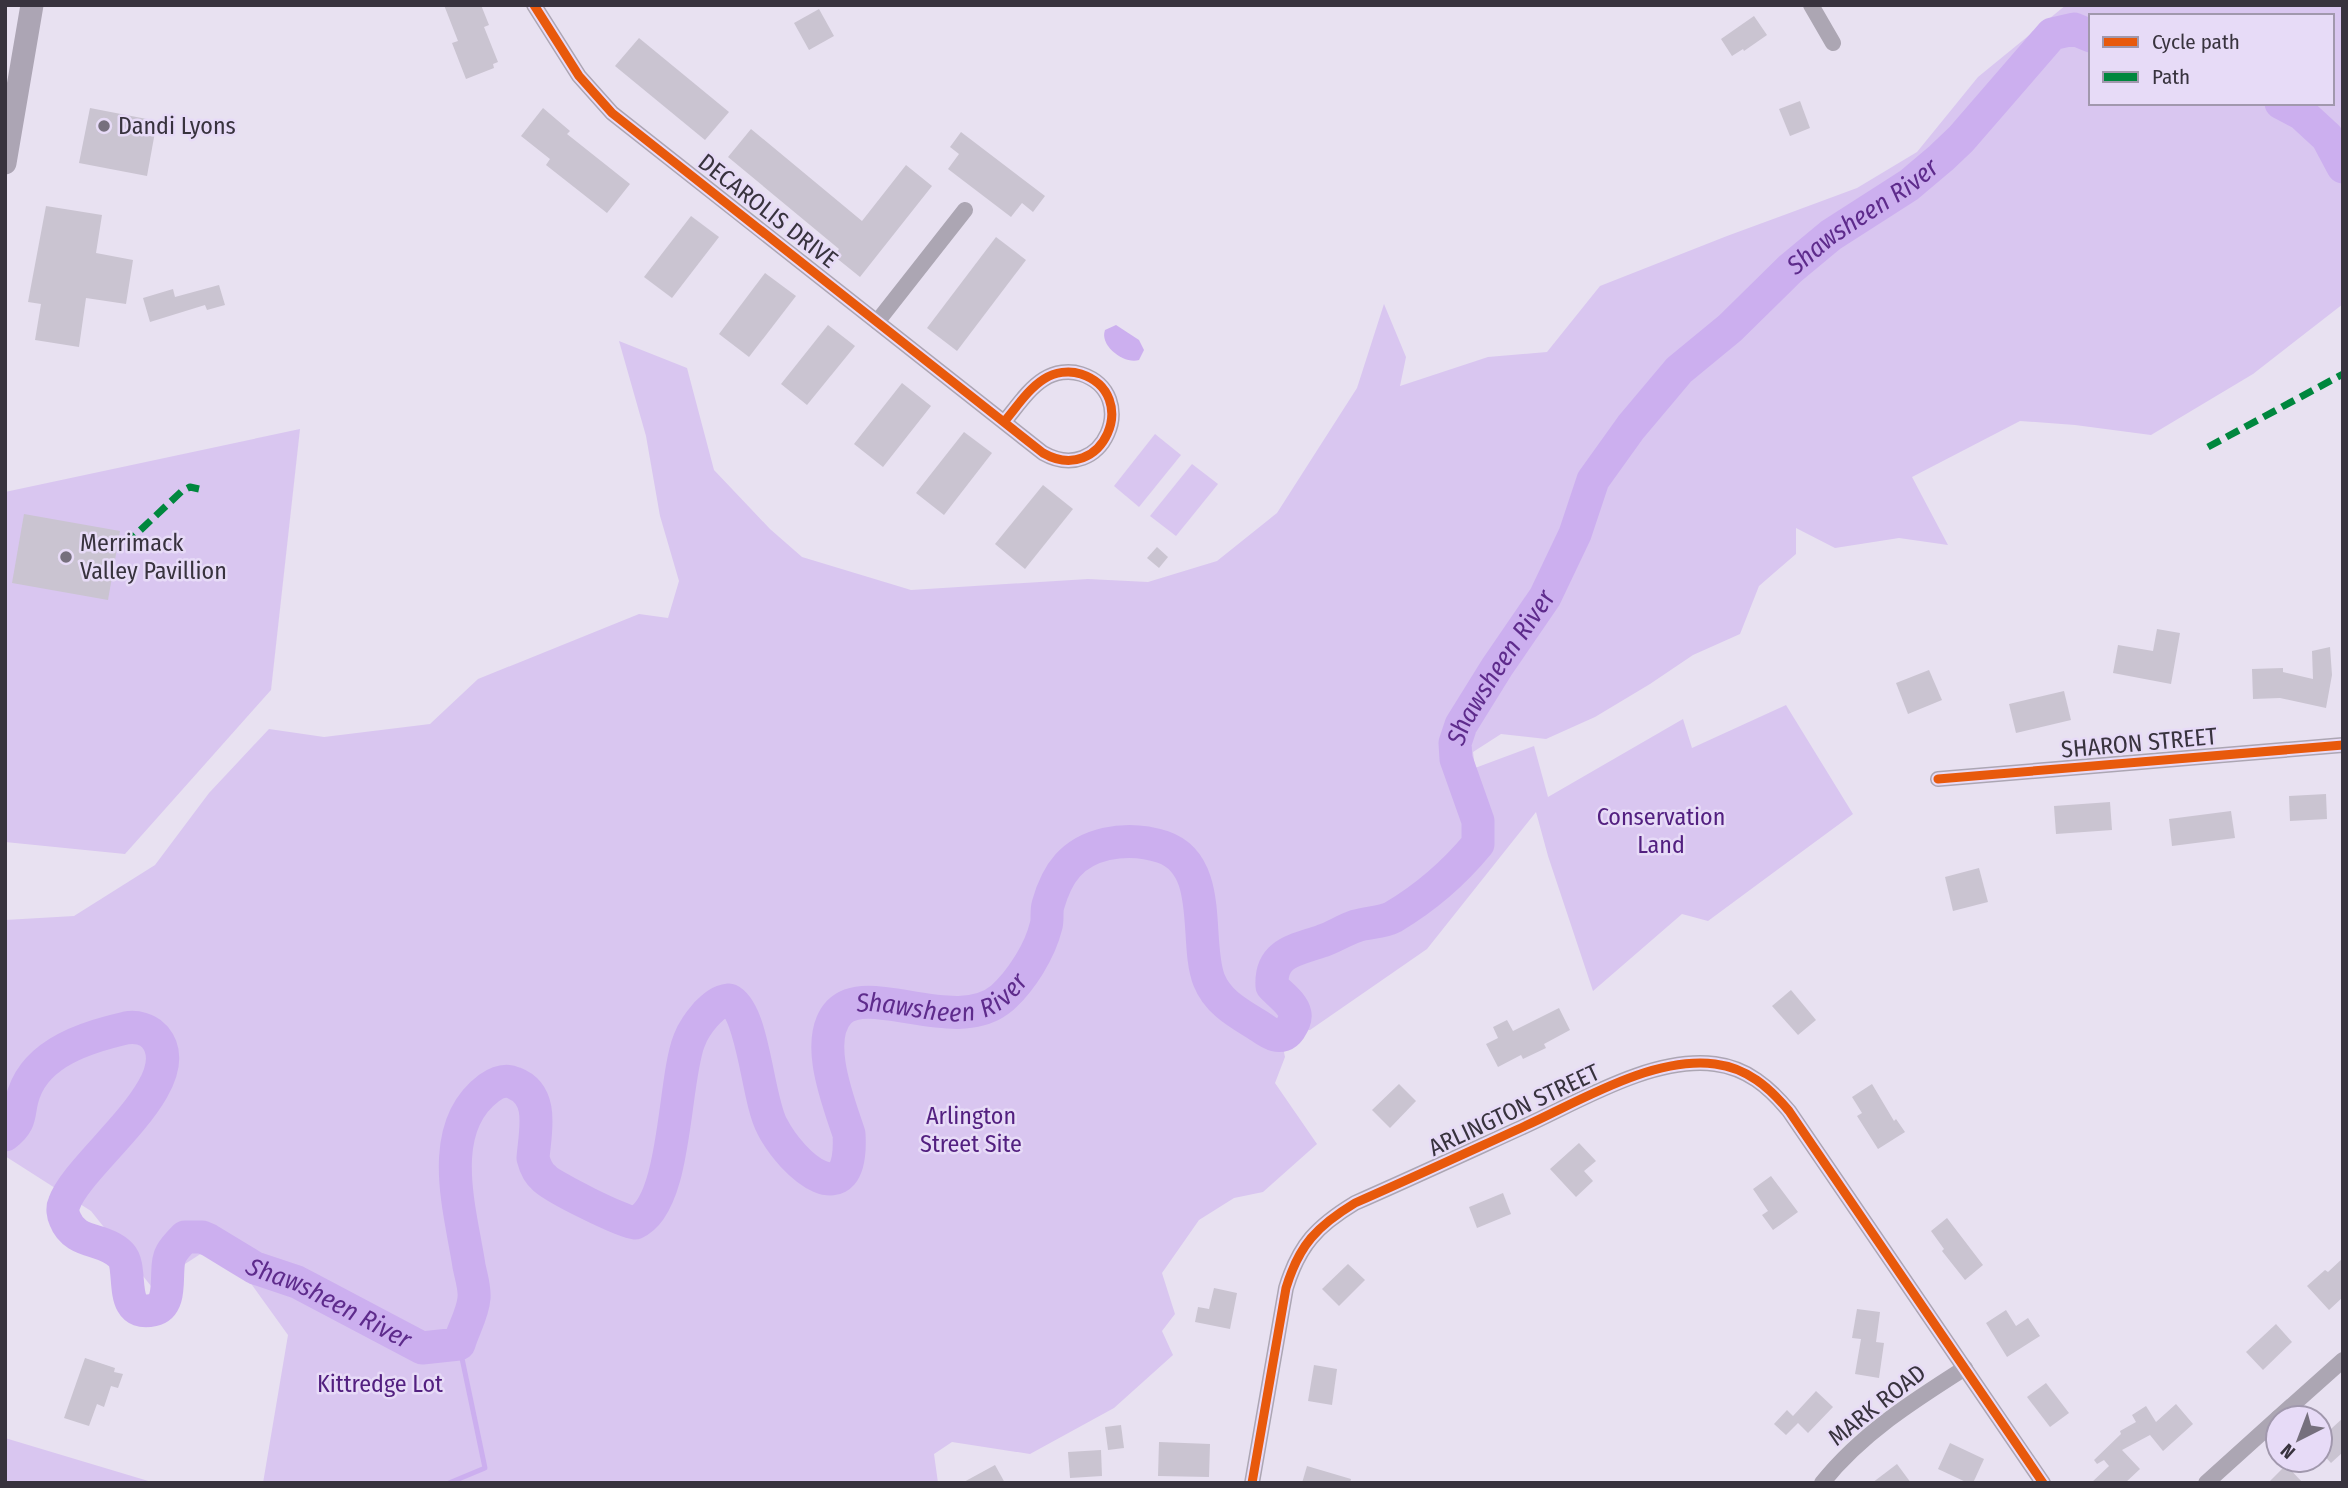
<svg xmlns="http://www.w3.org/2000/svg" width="2348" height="1488" font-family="'Fira Sans Condensed',sans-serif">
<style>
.green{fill:#d9c6f0;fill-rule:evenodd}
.water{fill:#ccafef}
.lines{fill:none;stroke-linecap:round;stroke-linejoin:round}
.stream{stroke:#ccafef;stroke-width:5}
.river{stroke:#ccafef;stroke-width:33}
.building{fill:#cac4d1}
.street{stroke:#aca6b3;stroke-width:16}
.secondary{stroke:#aca5b4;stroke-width:23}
.quiet{stroke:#00873e;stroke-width:7;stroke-dasharray:14 7;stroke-linecap:butt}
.cycleway-casing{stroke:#e7dbf7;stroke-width:13}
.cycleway{stroke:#e8590c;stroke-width:9}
.poi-dot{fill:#76707d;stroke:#e7dbf7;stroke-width:2.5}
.labels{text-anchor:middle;stroke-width:5;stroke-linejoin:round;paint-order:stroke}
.poi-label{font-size:24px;fill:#38333e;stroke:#e7dbf7;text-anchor:start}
.street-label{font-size:24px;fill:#38333e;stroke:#e7dbf7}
.park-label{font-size:24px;fill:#532080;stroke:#e7dbf7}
.water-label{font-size:26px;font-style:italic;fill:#5e2b8c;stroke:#e7dbf7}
</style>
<rect width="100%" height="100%" fill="#e8e1f1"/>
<!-- green -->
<g class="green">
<path d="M2066 5H2343V304L2253 374 2151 435 2075 425 2020 421 1912 477 1948 545 1899 538 1835 548 1796 528V554L1759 586 1740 634 1693 655 1650 684 1595 717 1546 739 1501 734 1473 752 1475 768 1534 746 1548 797 1683 719 1692 748 1786 705 1853 814 1708 921 1682 914 1593 991 1548 856 1536 812 1427 949 1310 1030 1280 1033 1285 1057 1275 1083 1317 1144 1263 1192 1234 1198 1199 1220 1162 1273 1175 1314 1162 1331 1173 1355 1114 1408 1030 1454 952 1442 934 1454 938 1483H263L288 1335 242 1271 202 1253 151 1286 91 1211 5 1156V920L74 916 155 865 209 793 269 729 324 737 430 724 478 679 639 614 668 618 679 581 660 516 646 436 619 341 687 368 714 470 770 529 802 557 911 590 1088 579 1148 582 1217 561 1277 513 1357 388 1384 304 1406 357 1400 386 1488 357 1547 352 1600 286 1727 236 1857 188 1917 152 1978 77ZM2091 16H2332V103H2091Z"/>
<polygon points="300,429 271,690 125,854 5,842 5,492"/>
<polygon points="1155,434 1181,455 1139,507 1114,486"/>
<polygon points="1192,464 1218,484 1176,536 1150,516"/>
<polygon points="5,1438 155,1483 5,1483"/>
</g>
<!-- water -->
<path class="water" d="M1116 325 1139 340 1144 350 1139 360C1125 365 1099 346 1105 330Z"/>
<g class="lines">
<!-- stream -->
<polyline class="stream" points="449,1483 485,1468 459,1344"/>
<!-- river -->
<g class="river">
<polyline points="2281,103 2302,114 2327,137 2343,167"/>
<path id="s1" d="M5 1135C24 1121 17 1111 24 1093 38 1052 87 1037 126 1028 136 1026 148 1029 155 1037 193 1083 78 1162 64 1204 62 1208 63 1215 65 1219 75 1245 104 1237 121 1255 134 1269 117 1318 153 1310 175 1305 163 1269 171 1254 174 1248 180 1242 185 1237H202L209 1240 255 1268 297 1282 422 1348 459 1344C463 1330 473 1313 474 1298 475 1288 471 1276 469 1266 461 1212 434 1129 489 1088 496 1083 505 1079 514 1083 545 1095 535 1132 533 1158 535 1166 538 1173 544 1178 552 1187 623 1222 635 1223 677 1205 673 1082 689 1041 693 1030 699 1022 706 1014 713 1007 719 1001 729 1000 754 1012 757 1098 772 1126 792 1166 854 1218 849 1134 839 1103 813 1040 839 1012 869 981 956 1037 1002 998 1021 981 1040 951 1046 926 1048 920 1046 912 1048 905 1057 873 1072 852 1106 844 1124 840 1145 841 1163 847 1215 865 1194 942 1209 980 1218 1003 1240 1014 1259 1026 1269 1033 1281 1042 1290 1029 1293 1024 1296 1019 1295 1014 1293 1003 1279 994 1272 986 1270 952 1297 950 1322 941 1334 937 1344 930 1356 926 1368 922 1382 923 1393 917 1425 898 1454 873 1478 844V821L1456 759 1455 743 1461 725 1497 667 1545 597 1575 534 1593 480 1631 427 1679 370 1730 328 1790 269 1831 235 1909 185 1941 158 1961 139 2052 34 2074 29 2091 36"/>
</g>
</g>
<!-- building -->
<g class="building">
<polygon points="444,5 481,5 489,25 484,27 498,62 493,64 494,68 466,79 452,43 458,41"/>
<polygon points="819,9 834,36 809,50 794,23"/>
<polygon points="1754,16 1767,35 1744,51 1743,49 1732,56 1721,39"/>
<polygon points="639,38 729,112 705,140 615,66"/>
<polygon points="1800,101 1810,128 1790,136 1779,109"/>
<polygon points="90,108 157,121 147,176 79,163"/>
<polygon points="543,108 570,131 567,134 630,184 607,213 546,165 550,159 521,136"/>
<polygon points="751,129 862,221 906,165 932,186 860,277 834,256 839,249 728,157"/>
<polygon points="961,132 1045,196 1033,212 1022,203 1011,217 948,169 959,154 950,147"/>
<polygon points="46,206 102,215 96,253 133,260 126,304 86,298 79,347 35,340 41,304 28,302"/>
<polygon points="691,216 719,237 672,298 644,277"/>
<polygon points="996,237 1026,260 957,351 927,328"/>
<polygon points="765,273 796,296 749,357 719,334"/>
<polygon points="219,285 225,305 207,310 205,305 150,322 143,298 173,289 175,297"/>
<polygon points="828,325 855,346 807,405 781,384"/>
<polygon points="902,383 931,406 883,467 854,444"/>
<polygon points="964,432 992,453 944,515 916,493"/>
<polygon points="1043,485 1073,509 1025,569 995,544"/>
<polygon points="24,514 120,531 108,600 12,583"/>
<polygon points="1157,547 1168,557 1159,568 1147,558"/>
<polygon points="2157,629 2180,633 2171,684 2113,673 2118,645 2153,651"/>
<polygon points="2330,647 2332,675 2326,708 2280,698 2253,699 2252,669 2283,668 2283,672 2313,679 2312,651"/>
<polygon points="1929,670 1942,700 1908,714 1896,683"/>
<polygon points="2064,691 2071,720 2016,733 2009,704"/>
<polygon points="2326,794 2327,819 2290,821 2289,796"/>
<polygon points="2110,802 2112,830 2056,834 2054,806"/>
<polygon points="2231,811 2235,838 2172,846 2169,819"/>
<polygon points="1979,868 1988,902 1953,911 1945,877"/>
<polygon points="1791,990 1816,1020 1798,1035 1772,1006"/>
<polygon points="1559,1008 1570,1030 1544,1044 1546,1048 1523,1059 1521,1055 1498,1067 1486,1044 1498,1038 1493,1027 1507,1020 1513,1031"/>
<polygon points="1399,1084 1416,1101 1390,1128 1372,1110"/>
<polygon points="1872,1084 1894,1121 1896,1119 1905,1132 1878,1149 1857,1116 1862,1113 1852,1097"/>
<polygon points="1579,1143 1596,1161 1584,1171 1593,1181 1576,1197 1550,1169"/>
<polygon points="1771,1176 1798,1212 1773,1230 1762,1215 1768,1211 1753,1189"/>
<polygon points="1503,1193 1511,1214 1477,1228 1469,1207"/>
<polygon points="1947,1218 1983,1265 1965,1280 1942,1251 1944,1249 1931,1231"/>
<polygon points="2343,1258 2343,1297 2329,1310 2307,1286 2325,1270 2328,1272"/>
<polygon points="1348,1264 1365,1280 1339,1306 1322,1289"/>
<polygon points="1214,1288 1237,1293 1230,1329 1195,1322 1198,1307 1209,1309"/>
<polygon points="1857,1309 1880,1312 1876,1342 1884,1343 1879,1378 1855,1374 1861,1339 1852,1338"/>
<polygon points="2006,1310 2016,1326 2028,1318 2040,1336 2007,1357 1986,1323"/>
<polygon points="2276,1324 2292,1342 2263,1370 2246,1352"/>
<polygon points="85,1358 115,1368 114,1372 123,1374 118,1388 111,1386 104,1407 97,1404 89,1426 64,1418"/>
<polygon points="1314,1365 1337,1369 1332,1405 1308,1401"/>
<polygon points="2046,1383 2069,1413 2050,1427 2027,1397"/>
<polygon points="1816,1391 1833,1407 1808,1433 1798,1423 1786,1435 1774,1424 1787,1410 1793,1416"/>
<polygon points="2176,1404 2193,1424 2163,1451 2150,1435 2122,1450 2140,1469 2125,1483 2091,1483 2109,1466 2104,1460 2097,1464 2094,1460 2121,1434 2120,1431 2136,1422 2132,1415 2146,1406 2156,1422"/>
<polygon points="2343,1418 2343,1452 2331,1463 2320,1451 2320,1439"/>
<polygon points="1121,1425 1124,1448 1108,1450 1105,1427"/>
<polygon points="1159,1442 1210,1444 1209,1477 1158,1476"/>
<polygon points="1950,1443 1984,1459 1973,1483 1968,1483 1938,1469"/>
<polygon points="1101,1450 1102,1476 1070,1478 1068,1452"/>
<polygon points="1897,1464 1911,1483 1872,1483"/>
<polygon points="995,1465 1005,1483 962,1483"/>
<polygon points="2286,1465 2303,1483 2268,1483"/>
<polygon points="1307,1466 1351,1479 1350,1483 1302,1483"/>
</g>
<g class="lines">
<!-- street -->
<g class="street">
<path d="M534 5 579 76 612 113 1043 453C1103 487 1142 394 1081 374 1069 370 1055 372 1044 379 1028 389 1016 408 1004 422"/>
<polyline points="1811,5 1833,43"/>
<polyline points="877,322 965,210"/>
<polyline points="1938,779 2343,745"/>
<polyline points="2278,1418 2343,1360"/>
<path d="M1252 1483 1286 1288C1299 1245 1317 1226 1355 1203 1412 1178 1468 1152 1525 1126 1580 1101 1653 1056 1715 1064 1747 1068 1769 1087 1789 1111L2043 1483"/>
<path d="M1822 1483C1861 1434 1913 1401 1965 1368"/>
<polyline points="2206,1483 2278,1418"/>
</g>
<!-- secondary -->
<polyline class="secondary" points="5,163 32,5"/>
<!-- quiet -->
<g class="quiet">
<polyline points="2208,447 2343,374"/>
<polyline points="129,547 132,538 182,491 190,487 199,489"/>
</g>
<defs>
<g id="cycleway">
<path d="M534 5 579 76 612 113 1043 453C1103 487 1142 394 1081 374 1069 370 1055 372 1044 379 1028 389 1016 408 1004 422"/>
<polyline points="1938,779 2343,745"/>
<path d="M1252 1483 1286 1288C1299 1245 1317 1226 1355 1203 1412 1178 1468 1152 1525 1126 1580 1101 1653 1056 1715 1064 1747 1068 1769 1087 1789 1111L2043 1483"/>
</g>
</defs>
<!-- cycleway casing -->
<use href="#cycleway" class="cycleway-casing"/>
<!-- cycleway -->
<use href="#cycleway" class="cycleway"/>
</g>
<!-- markers -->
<g class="poi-dot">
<circle cx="104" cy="126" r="7"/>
<circle cx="66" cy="557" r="7"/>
</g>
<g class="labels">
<!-- poi labels -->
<g class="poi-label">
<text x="118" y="134">Dandi Lyons</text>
<text x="80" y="551">Merrimack<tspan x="80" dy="28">Valley Pavillion</tspan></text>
</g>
<!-- street labels -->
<g class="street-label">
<text transform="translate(768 211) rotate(38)" y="8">DECAROLIS DRIVE</text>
<text transform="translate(2139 743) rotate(-5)" y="8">SHARON STREET</text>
<text transform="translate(1514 1110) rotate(-25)" y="8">ARLINGTON STREET</text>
<text transform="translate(1877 1405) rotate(-38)" y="8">MARK ROAD</text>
</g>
<!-- park labels -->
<g class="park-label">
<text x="1661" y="825">Conservation<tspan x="1661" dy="28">Land</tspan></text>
<text x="971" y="1124">Arlington<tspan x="971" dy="28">Street Site</tspan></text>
<text x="380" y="1392">Kittredge Lot</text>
</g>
<!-- water labels -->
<g class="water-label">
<text dy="9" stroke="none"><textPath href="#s1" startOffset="3885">Shawsheen River</textPath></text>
<text dy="9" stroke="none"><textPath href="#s1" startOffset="3295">Shawsheen River</textPath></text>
<text dy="9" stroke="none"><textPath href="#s1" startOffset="2219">Shawsheen River</textPath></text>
<text dy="9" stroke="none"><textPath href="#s1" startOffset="810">Shawsheen River</textPath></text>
</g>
</g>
<!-- border -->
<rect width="2348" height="1488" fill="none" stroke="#38333e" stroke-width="14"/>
<!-- legend -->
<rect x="2089" y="14" width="245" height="91" fill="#e7dbf7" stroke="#a198ad" stroke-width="2"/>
<rect x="2103" y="37" width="35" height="10" fill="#e8590c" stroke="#a198ad" stroke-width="2"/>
<text x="2152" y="49" font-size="21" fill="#38333e">Cycle path</text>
<rect x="2103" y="72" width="35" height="10" fill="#00873e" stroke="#a198ad" stroke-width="2"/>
<text x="2152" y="84" font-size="21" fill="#38333e">Path</text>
<!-- north arrow -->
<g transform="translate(2299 1439) rotate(222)"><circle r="33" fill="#e7dbf7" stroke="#a198ad" stroke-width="2"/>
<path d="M0-5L12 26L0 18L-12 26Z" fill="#76707d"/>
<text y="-10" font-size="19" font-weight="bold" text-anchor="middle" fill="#38333e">N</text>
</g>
</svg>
